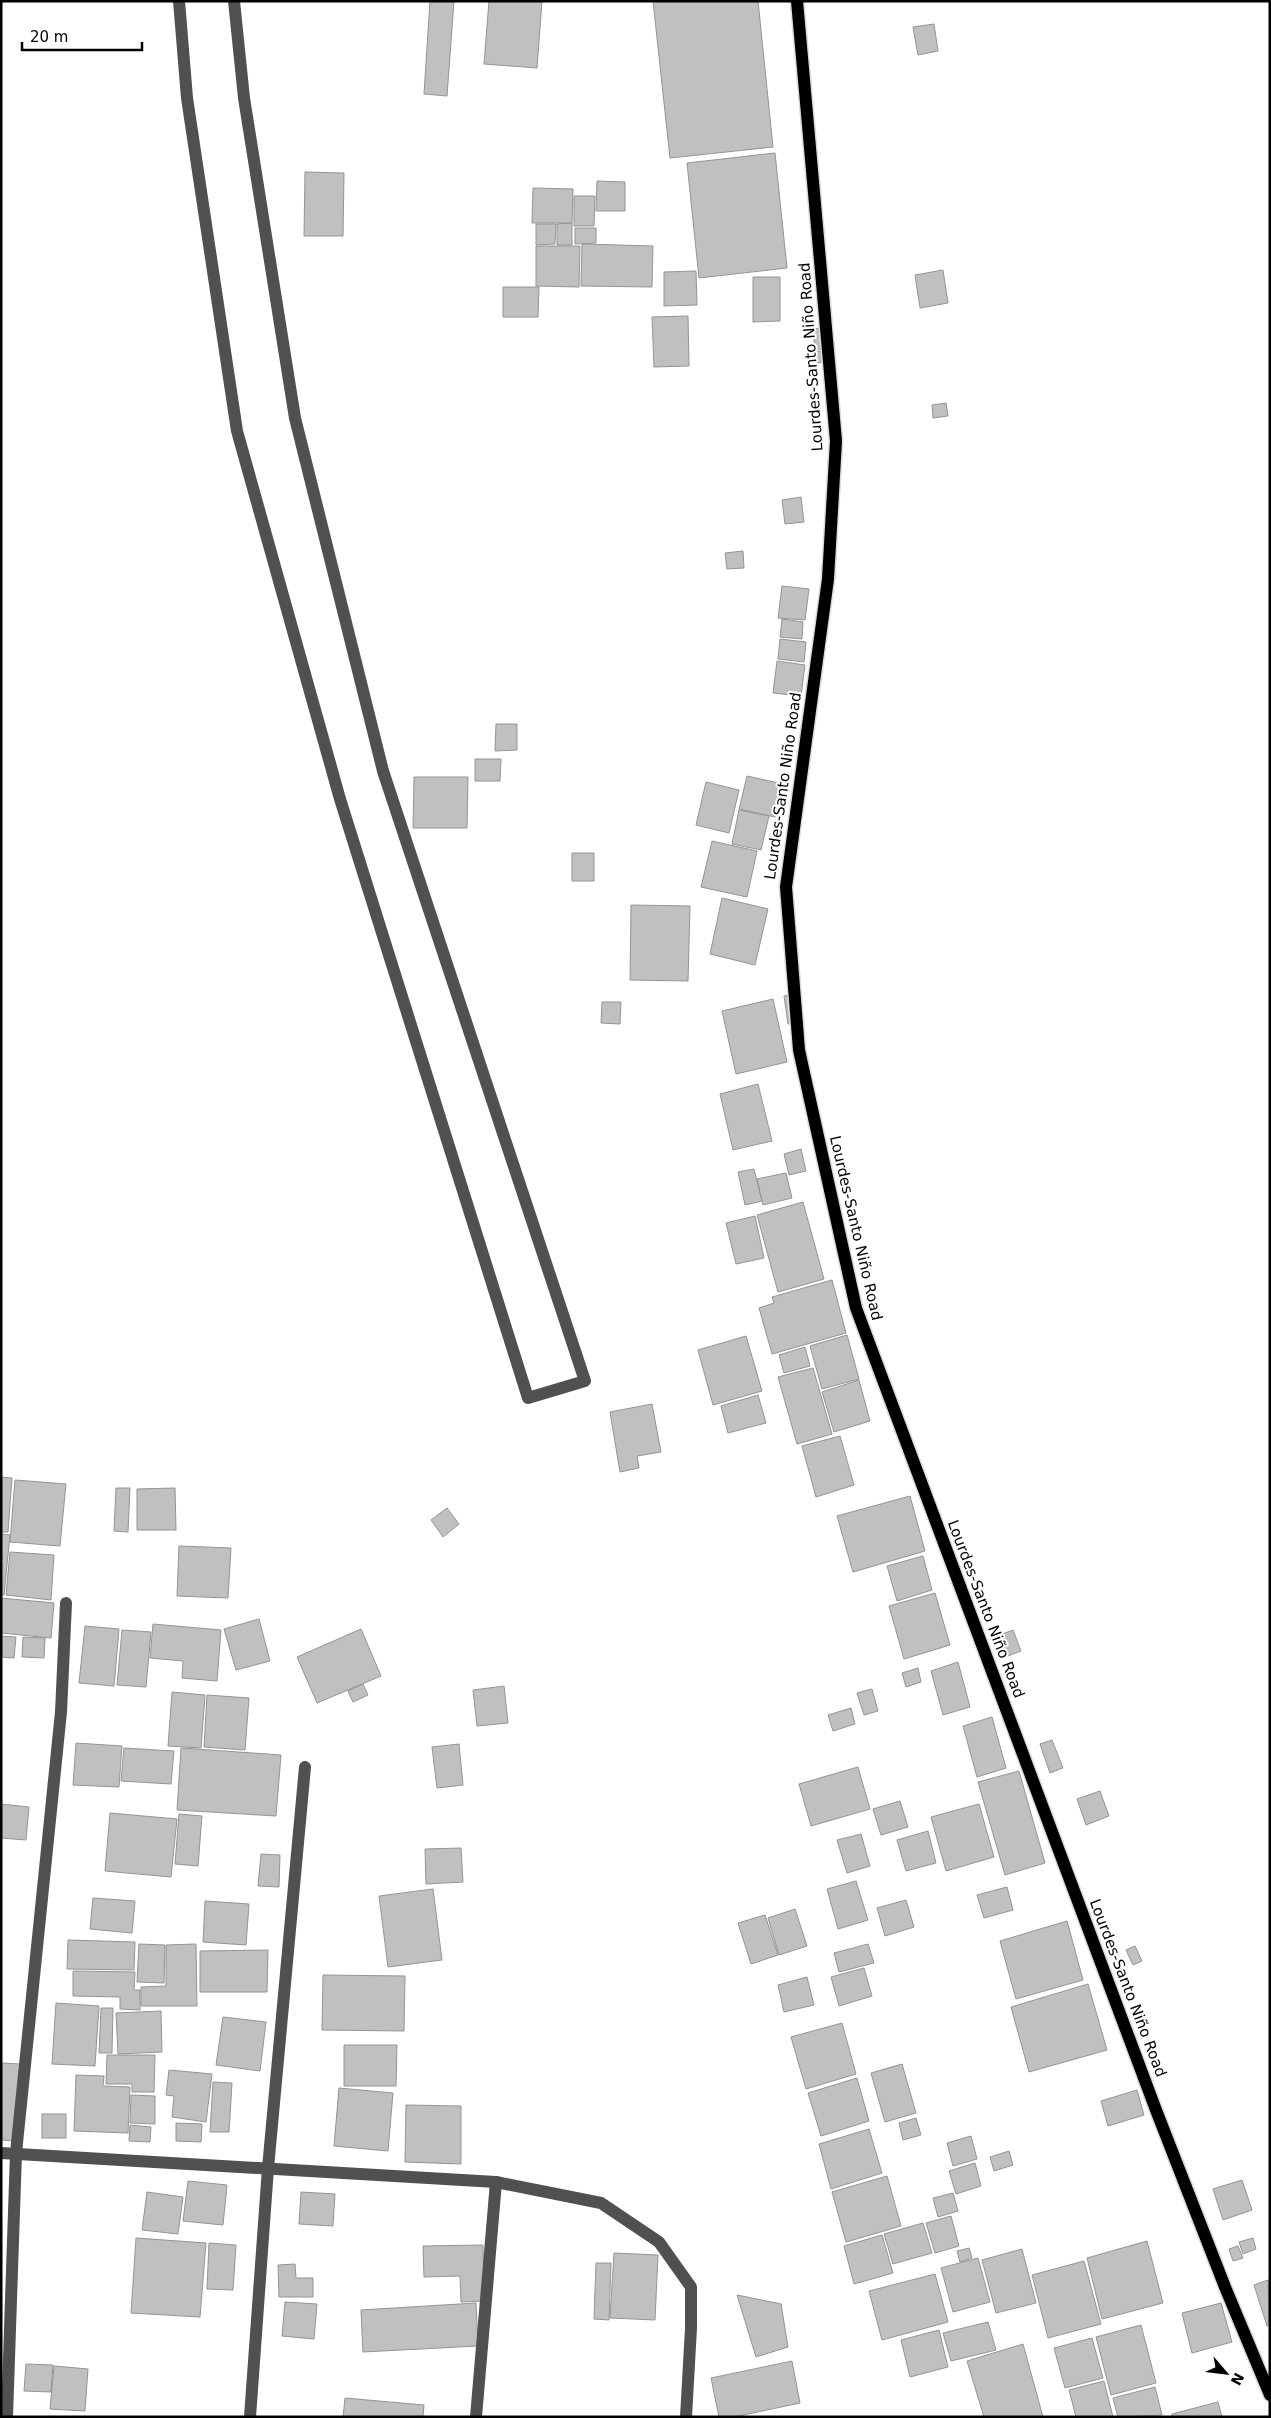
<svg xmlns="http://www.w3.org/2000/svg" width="1271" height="2418" font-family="'DejaVu Sans',sans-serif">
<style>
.building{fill:#c0c0c0;stroke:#949494}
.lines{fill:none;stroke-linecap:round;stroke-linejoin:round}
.major-casing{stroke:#dbdbdb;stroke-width:15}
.minor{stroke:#505050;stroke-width:12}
.major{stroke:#000;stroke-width:12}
.labels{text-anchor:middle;stroke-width:4;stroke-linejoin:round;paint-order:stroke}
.street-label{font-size:15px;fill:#000;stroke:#fff}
</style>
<rect width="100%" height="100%" fill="#fff"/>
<!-- building -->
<g class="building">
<polygon points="430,1 454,1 447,96 424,94"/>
<polygon points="489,1 542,1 537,68 484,64"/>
<polygon points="653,1 758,1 773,147 670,158"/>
<polygon points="934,24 938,51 918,55 913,27"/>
<polygon points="775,153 787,268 699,278 687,163"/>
<polygon points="305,172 344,173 343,236 304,236"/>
<polygon points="597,181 625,182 625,211 596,211"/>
<polygon points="533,188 573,189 572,223 532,223"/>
<polygon points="574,196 595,196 594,226 574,226"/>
<polygon points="572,223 572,245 557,245 557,224"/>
<polygon points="536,224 556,224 555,244 536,245"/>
<polygon points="575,228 596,228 596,243 575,244"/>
<polygon points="582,244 653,246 652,287 581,286"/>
<polygon points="536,246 580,246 579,287 536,286"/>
<polygon points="943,270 948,303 920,308 915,275"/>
<polygon points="696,271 697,305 664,306 664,272"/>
<polygon points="753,277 780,277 780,321 753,322"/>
<polygon points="503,287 539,287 538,317 503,317"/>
<polygon points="688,316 689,366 654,367 652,317"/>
<polygon points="826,327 828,349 815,350 813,329"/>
<polygon points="827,351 827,362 815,363 814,352"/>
<polygon points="946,403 948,416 933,418 932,405"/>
<polygon points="801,497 804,522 785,524 782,500"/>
<polygon points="743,551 744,568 727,569 725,553"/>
<polygon points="782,586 809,589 805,620 778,618"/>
<polygon points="782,619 803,622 802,639 780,637"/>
<polygon points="780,639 806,642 804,662 778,659"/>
<polygon points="777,661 805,665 801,696 773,693"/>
<polygon points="496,724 517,724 517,750 495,751"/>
<polygon points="475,759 501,759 500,781 475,781"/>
<polygon points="747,776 783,784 775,817 739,809"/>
<polygon points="414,777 468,777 467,828 413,828"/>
<polygon points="706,782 739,790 729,833 696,825"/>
<polygon points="739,810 769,816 761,850 732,844"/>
<polygon points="712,841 757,851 747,897 701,887"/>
<rect x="572" y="853" width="22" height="28"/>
<polygon points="722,898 768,909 755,965 710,954"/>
<polygon points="631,905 690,906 688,981 630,980"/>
<polygon points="799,993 802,1022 788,1024 784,996"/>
<polygon points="773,999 787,1062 736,1074 722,1011"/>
<polygon points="602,1002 621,1002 620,1024 601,1023"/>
<polygon points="758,1084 772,1141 733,1150 720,1094"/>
<polygon points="801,1149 806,1171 789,1175 784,1154"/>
<polygon points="754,1169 762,1201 745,1205 738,1172"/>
<polygon points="786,1173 792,1198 763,1205 757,1179"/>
<polygon points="803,1202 824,1279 778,1292 757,1215"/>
<polygon points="755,1216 764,1258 736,1264 726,1223"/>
<polygon points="832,1280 846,1333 772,1354 759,1308 774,1303 772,1297"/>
<polygon points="847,1335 859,1379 822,1389 810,1346"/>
<polygon points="746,1336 762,1391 713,1405 698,1350"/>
<polygon points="805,1347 810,1366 784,1373 779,1355"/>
<polygon points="813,1368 832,1434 797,1444 778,1377"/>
<polygon points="859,1380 870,1421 834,1432 822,1392"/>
<polygon points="758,1395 766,1423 728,1433 721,1406"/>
<polygon points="652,1404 661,1452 637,1456 639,1468 620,1472 610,1412"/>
<polygon points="840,1436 854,1485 816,1497 802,1446"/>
<polygon points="1,1477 12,1478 8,1532 1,1532"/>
<polygon points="15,1480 66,1484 60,1546 10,1542"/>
<polygon points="116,1488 130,1488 128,1532 114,1531"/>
<polygon points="175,1488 176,1530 137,1530 137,1489"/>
<polygon points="910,1496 925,1551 853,1572 837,1516"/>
<polygon points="447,1508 459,1524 443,1537 431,1520"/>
<polygon points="1,1534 10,1535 4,1595 1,1595"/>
<polygon points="179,1546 231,1548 228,1598 177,1596"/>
<polygon points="10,1552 54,1555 51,1600 6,1595"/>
<polygon points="923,1556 932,1590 897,1601 887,1566"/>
<polygon points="935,1593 950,1645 904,1659 889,1606"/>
<polygon points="1,1598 54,1603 51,1638 1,1633"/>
<polygon points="259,1619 270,1661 236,1670 224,1629"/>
<polygon points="153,1624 221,1630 217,1681 182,1678 183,1661 150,1658"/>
<polygon points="85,1626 119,1629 114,1686 79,1683"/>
<polygon points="361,1629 381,1676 317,1703 297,1657"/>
<polygon points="122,1630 151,1632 146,1687 117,1685"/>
<polygon points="1013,1630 1021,1651 1005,1657 997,1636"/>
<polygon points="1,1636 16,1637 14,1658 1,1657"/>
<polygon points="23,1637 45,1638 44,1658 22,1657"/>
<polygon points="958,1662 970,1707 943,1715 931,1671"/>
<polygon points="918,1668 921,1682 906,1687 902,1673"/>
<polygon points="363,1684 368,1695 353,1702 348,1691"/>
<polygon points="504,1686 508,1723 477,1726 473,1690"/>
<polygon points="872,1689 878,1711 864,1715 857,1693"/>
<polygon points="172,1692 205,1695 201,1748 168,1746"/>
<polygon points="207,1695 249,1698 245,1750 204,1747"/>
<polygon points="851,1708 855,1724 833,1731 828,1715"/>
<polygon points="992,1717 1006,1768 977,1777 963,1726"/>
<polygon points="1052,1740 1063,1768 1050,1773 1040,1744"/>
<polygon points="76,1743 122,1746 119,1787 73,1785"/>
<polygon points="459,1744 463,1785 437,1788 432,1747"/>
<polygon points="124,1748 174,1751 171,1784 121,1781"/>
<polygon points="181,1748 281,1755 276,1816 177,1810"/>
<polygon points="858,1767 870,1809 811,1826 799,1784"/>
<polygon points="1019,1771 1045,1863 1005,1875 978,1782"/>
<polygon points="1100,1791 1109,1816 1086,1825 1077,1799"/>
<polygon points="900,1801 908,1827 881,1835 873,1809"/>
<polygon points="1,1804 29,1807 26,1840 1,1838"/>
<polygon points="979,1804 994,1857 946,1871 931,1817"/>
<polygon points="110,1813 177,1819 171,1877 105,1871"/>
<polygon points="179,1814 202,1816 198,1866 175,1864"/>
<polygon points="928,1831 936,1863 906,1871 897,1840"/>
<polygon points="861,1834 870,1866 847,1873 837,1840"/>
<polygon points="461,1848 463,1882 426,1884 425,1849"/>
<polygon points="261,1854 280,1855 279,1887 258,1886"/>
<polygon points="856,1881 868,1920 838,1929 827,1889"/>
<polygon points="1007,1887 1013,1910 984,1918 977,1895"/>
<polygon points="433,1889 442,1960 388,1967 379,1896"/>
<polygon points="93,1898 135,1901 132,1933 90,1929"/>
<polygon points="906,1900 914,1927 885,1936 877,1908"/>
<polygon points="205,1901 249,1904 246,1945 203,1942"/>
<polygon points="795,1909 807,1946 779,1955 768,1918"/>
<polygon points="765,1915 778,1955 751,1964 738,1923"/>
<polygon points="1067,1921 1083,1980 1016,1999 1000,1941"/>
<polygon points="68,1940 135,1942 134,1970 67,1969"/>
<polygon points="139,1944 165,1945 164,1983 137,1982"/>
<polygon points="196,1944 197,2006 141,2006 141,1987 166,1986 166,1945"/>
<polygon points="868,1944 874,1963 839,1972 834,1953"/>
<polygon points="1135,1946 1142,1961 1133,1965 1126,1950"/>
<polygon points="268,1950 267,1992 200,1992 200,1951"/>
<polygon points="864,1968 872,1996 839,2006 831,1977"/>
<polygon points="73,1971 135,1972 134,1990 140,1990 140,2010 120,2009 120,1997 73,1996"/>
<polygon points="323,1975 405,1976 404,2031 322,2030"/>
<polygon points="807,1977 814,2005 784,2012 778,1985"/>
<polygon points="1088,1984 1107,2050 1029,2072 1011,2007"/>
<polygon points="56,2003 99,2006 95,2066 52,2064"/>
<polygon points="101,2008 113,2008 112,2053 99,2053"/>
<polygon points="161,2011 162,2052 118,2054 116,2013"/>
<polygon points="223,2017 266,2022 260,2071 216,2065"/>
<polygon points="842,2023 856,2074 806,2089 791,2037"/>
<polygon points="344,2045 397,2045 396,2086 344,2086"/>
<polygon points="107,2055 155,2055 154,2092 132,2092 132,2084 106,2084"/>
<polygon points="1,2063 21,2064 15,2141 1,2140"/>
<polygon points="902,2064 916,2113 885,2122 871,2073"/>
<polygon points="169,2070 212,2074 206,2122 172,2117 174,2096 166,2095"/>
<polygon points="76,2075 104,2076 103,2086 130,2087 128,2133 74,2131"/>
<polygon points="857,2078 869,2121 821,2136 808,2093"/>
<polygon points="213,2082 232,2083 229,2132 210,2132"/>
<polygon points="339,2088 393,2093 388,2151 334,2146"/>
<polygon points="1137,2090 1144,2115 1108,2126 1101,2101"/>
<polygon points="131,2095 155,2096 155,2124 130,2123"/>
<polygon points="406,2105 461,2106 461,2164 405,2162"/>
<rect x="42" y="2114" width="24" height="24"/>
<polygon points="916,2118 921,2135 903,2140 899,2123"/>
<polygon points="176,2123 202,2124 201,2142 176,2141"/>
<polygon points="130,2125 151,2127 150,2142 129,2141"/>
<polygon points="869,2129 882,2173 831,2189 819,2144"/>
<polygon points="971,2136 977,2159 953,2166 947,2143"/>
<polygon points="1009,2151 1013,2165 994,2171 990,2157"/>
<polygon points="975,2163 981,2186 956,2194 949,2171"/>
<polygon points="887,2176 901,2226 846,2242 832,2192"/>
<polygon points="1242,2180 1252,2210 1223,2220 1213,2189"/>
<polygon points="188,2181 227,2185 223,2225 183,2221"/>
<polygon points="147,2192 183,2197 178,2234 142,2230"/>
<polygon points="301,2192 335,2194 333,2226 299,2224"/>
<polygon points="953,2193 958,2211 938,2217 933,2198"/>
<polygon points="951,2216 959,2246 935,2253 926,2223"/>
<polygon points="923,2223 932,2253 893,2264 884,2234"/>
<polygon points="882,2235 893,2273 854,2284 844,2246"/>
<polygon points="136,2238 206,2243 200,2317 131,2313"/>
<polygon points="1253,2238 1256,2249 1243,2254 1239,2242"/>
<polygon points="1147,2241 1163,2303 1102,2319 1087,2258"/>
<polygon points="209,2243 236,2245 233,2290 207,2289"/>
<polygon points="483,2245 484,2301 461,2302 460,2276 424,2277 423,2246"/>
<polygon points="1238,2246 1243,2258 1233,2261 1229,2249"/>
<polygon points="969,2248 972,2258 960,2262 957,2251"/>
<polygon points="1022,2249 1036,2303 996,2313 982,2260"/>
<polygon points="614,2253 658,2255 655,2320 610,2318"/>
<polygon points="978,2258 990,2302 953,2312 941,2268"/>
<polygon points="1084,2261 1101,2324 1048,2338 1032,2275"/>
<polygon points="596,2263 611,2263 609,2320 594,2319"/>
<polygon points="295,2264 296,2278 313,2278 313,2297 279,2297 278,2265"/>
<polygon points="935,2274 948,2322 882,2340 869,2291"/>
<polygon points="1268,2280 1270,2325 1267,2326 1254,2285"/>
<polygon points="737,2295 781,2304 788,2347 756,2357"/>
<polygon points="285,2302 317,2304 314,2339 282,2336"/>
<polygon points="476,2303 478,2346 363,2352 361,2310"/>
<polygon points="1221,2303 1232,2342 1192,2353 1182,2313"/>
<polygon points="988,2322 996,2350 951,2361 943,2333"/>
<polygon points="1141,2325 1156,2383 1111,2395 1096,2337"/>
<polygon points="939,2330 948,2367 910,2377 901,2340"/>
<polygon points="1092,2338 1103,2378 1065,2388 1054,2348"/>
<polygon points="1023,2344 1043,2417 984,2417 967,2361"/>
<polygon points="792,2361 800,2403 734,2417 719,2417 711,2378"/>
<polygon points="26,2364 53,2365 51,2392 24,2391"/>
<polygon points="54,2366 88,2369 85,2411 50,2409"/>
<polygon points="1104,2381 1113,2417 1076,2417 1069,2390"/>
<polygon points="1155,2387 1162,2415 1118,2417 1113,2398"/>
<polygon points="345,2398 424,2405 423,2417 343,2417"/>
<polygon points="1218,2402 1222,2417 1172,2417 1172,2414"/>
</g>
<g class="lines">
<defs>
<polyline id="major" points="797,1 836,441 828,579 786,887 799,1050 856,1308 1156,2110 1225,2287 1270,2395"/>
</defs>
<!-- major casing -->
<use href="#major" class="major-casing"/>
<!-- minor -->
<g class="minor">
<polyline points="179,1 187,98 237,431 340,799 528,1398 585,1381 383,771 295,418 244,98 234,1"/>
<polyline points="1,2153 496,2182 601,2203 659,2242 691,2287 691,2328 686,2417"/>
<polyline points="7,2417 16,2153 61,1712 66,1603"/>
<polyline points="250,2417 268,2168 305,1767"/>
<polyline points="476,2417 496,2182"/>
</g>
<!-- major -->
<use href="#major" class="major"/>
</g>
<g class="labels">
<!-- street labels -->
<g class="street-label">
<text transform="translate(811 357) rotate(-94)" y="5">Lourdes-Santo Niño Road</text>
<text transform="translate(783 786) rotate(-82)" y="5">Lourdes-Santo Niño Road</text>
<text transform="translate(856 1228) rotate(77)" y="5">Lourdes-Santo Niño Road</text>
<text transform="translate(986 1609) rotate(69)" y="5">Lourdes-Santo Niño Road</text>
<text transform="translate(1128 1988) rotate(69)" y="5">Lourdes-Santo Niño Road</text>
</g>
</g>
<!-- border -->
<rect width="1271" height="2418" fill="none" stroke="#000000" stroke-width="5"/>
<!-- north arrow -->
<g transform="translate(1226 2373) rotate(118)" stroke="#ffffff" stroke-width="4" paint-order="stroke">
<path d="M0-4L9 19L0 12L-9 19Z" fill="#000000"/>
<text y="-8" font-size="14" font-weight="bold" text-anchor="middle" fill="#000000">N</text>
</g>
<!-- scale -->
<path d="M22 42v8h120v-8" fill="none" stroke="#000000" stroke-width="2.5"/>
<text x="30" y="42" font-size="15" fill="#000000" stroke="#ffffff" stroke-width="4" paint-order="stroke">20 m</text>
</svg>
